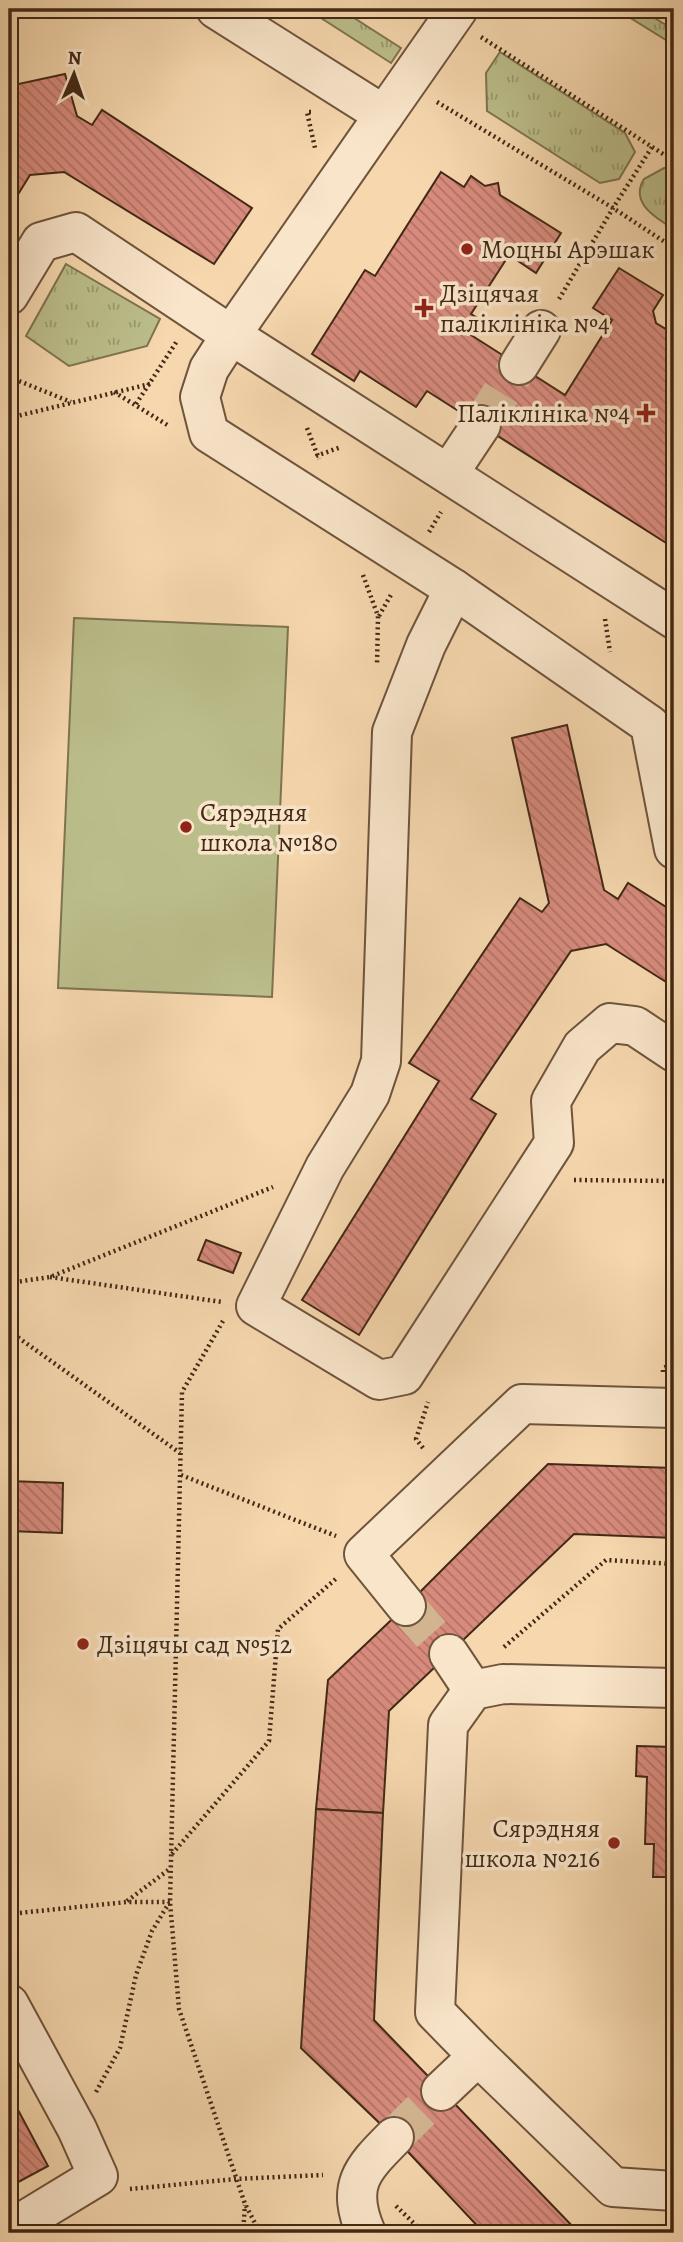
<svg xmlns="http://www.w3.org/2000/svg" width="683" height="2242" font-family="Alegreya,serif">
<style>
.grass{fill:url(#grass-tufts);stroke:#7e7450;stroke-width:2}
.garden{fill:#bbbe8b;stroke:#7e7450;stroke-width:2}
.building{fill:url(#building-back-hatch);stroke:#422916;stroke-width:2}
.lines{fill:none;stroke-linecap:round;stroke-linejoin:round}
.minor-tunnel{stroke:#d2b490;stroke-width:38;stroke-dasharray:38 19;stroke-linecap:butt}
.minor-casing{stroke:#6f543c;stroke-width:42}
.path{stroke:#422916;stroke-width:4.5;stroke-dasharray:2 3.5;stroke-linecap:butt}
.minor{stroke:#f9e5ca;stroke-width:38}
.poi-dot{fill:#8f2418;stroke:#f9e5ca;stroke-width:2.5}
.labels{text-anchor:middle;stroke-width:7;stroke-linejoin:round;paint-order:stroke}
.poi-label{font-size:26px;fill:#422916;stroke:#f9e5ca;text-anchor:start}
</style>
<defs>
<pattern id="grass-tufts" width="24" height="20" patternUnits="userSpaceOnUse" patternTransform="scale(1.75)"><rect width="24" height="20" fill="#bbbe8b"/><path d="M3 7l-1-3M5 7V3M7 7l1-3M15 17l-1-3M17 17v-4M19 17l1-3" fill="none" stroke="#9a9a71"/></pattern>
<pattern id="building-back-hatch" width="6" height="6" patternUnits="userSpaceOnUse" patternTransform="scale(1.75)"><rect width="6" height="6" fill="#d88b7d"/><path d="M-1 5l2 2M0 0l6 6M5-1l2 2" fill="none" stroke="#b17265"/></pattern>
</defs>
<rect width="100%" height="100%" fill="#f6d7ae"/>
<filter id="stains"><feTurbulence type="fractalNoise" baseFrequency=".00286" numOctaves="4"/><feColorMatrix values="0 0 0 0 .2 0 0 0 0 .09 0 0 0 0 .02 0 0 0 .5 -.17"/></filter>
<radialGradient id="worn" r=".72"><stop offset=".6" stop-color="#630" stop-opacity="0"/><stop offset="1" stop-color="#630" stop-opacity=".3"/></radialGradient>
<!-- grass -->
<g class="grass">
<polygon points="307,9 340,9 401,48 391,63"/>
<polygon points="616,9 640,9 674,30 674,45"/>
<polygon points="500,52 625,133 635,152 619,179 600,183 487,111 486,73"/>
<path d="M674 167V229C657 219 629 203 644 179L664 168Z"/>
<polygon points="66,264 160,319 147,346 69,366 26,336"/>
</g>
<!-- garden -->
<polygon class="garden" points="74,618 288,627 272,997 58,988"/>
<!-- building -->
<g class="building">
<polygon points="65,74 77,116 92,125 102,110 252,208 214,264 64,172 30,175 9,209 9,134 12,128 9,115 9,86"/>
<polygon points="441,172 464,187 471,176 485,186 498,183 500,195 561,233 536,273 509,255 471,314 481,320 471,335 565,395 612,320 593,308 619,268 663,295 653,311 656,323 674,334 674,548 427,391 416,407 360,371 354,381 312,354 365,270 375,276"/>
<polygon points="567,725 604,890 618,899 628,883 674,912 674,987 606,944 571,951 471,1099 496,1114 359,1335 302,1300 439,1081 409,1063 520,898 542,912 549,903 512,738"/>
<polygon points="206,1240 241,1253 233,1273 198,1260"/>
<polygon points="548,1464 674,1468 674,1538 574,1534 389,1711 383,1813 316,1809 328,1680 406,1606"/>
<polygon points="9,1481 63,1483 62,1533 9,1531"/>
<polygon points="637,1746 674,1747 674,1877 653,1877 654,1844 645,1844 647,1777 636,1776"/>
<polygon points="316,1809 383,1813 374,2020 579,2233 484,2233 394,2137 301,2048"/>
<polygon points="9,2093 48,2166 9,2187"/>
</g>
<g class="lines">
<!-- minor-tunnel -->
<g class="minor-tunnel">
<polyline points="481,425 519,365"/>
<polyline points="406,1606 449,1654"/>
<polyline points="394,2137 441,2091"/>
</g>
<defs>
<g id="minor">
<polyline points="216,9 384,115 458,9"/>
<polyline points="9,295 41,242 76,232 231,335 384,115"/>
<polyline points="519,365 541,330"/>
<polyline points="449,473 481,425"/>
<polyline points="454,589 426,645 392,732 381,1061 370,1094 325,1167 256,1306 379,1380 404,1375 554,1143 551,1101 582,1047 610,1023 635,1026 674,1052"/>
<polyline points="674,619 231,335 209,369 200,397 209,433 454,589 650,725 674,849"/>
<polyline points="406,1606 364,1554 522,1404 674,1408"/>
<polyline points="449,1654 473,1690"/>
<polyline points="674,1688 503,1684 473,1690 448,1725 435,2012 478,2056 613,2187 674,2191"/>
<polyline points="9,2004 77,2129 98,2176 9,2230"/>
<polyline points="441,2091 478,2056"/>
<path d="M366 2233C346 2186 361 2170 394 2137"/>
</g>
</defs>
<!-- minor casing -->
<use href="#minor" class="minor-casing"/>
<!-- path -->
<g class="path">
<polyline points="481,37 674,161"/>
<polyline points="437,102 613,208 674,248"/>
<polyline points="311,112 307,112 315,148"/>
<polyline points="559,299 613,208 652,147"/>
<polyline points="9,377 71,402"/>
<polyline points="114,392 169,426"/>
<polyline points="136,404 177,341"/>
<polyline points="9,418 150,384"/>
<polyline points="307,428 319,459"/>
<polyline points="316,456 341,447"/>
<polyline points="429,532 441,512"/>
<polyline points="363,575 378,616 377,665"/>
<polyline points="379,616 392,593"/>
<polyline points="605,619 610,652"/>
<polyline points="574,1180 674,1181"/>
<polyline points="50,1277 222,1302"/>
<polyline points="9,1283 50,1277 273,1187"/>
<polyline points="223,1321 182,1392 170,1902 179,2009 245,2204 256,2225 265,2233"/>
<polyline points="9,1331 180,1453"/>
<polyline points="663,1372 663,1368 674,1364"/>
<polyline points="423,1448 416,1439 428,1402"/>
<polyline points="181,1475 336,1536"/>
<polyline points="504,1647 606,1560 674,1564"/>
<polyline points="172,1854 269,1741 278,1629 338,1577"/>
<polyline points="127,1901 171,1868"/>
<polyline points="9,1914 127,1902 170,1902"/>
<polyline points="96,2092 120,2048 136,1975 152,1931 169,1903"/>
<polyline points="130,2189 236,2179 323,2175"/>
<polyline points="396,2206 424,2233"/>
<polyline points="243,2233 245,2205"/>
</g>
<!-- minor -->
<use href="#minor" class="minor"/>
</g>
<!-- markers -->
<g class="poi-dot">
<circle cx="467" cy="249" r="7"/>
<path d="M420.5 297.5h7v7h7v7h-7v7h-7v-7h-7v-7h7z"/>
<path d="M642.5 402.5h7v7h7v7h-7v7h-7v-7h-7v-7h7z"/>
<circle cx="186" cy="827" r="7"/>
<circle cx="83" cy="1644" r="7"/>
<circle cx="614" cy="1843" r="7"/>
</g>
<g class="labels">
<!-- poi labels -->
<g class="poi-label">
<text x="481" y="258">Моцны Арэшак</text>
<text x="440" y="302">Дзіцячая<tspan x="440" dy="30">паліклініка №4</tspan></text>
<text x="630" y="422" text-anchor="end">Паліклініка №4</text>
<text x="200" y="821">Сярэдняя<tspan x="200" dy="30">школа №180</tspan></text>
<text x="97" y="1653">Дзіцячы сад №512</text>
<text x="600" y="1837" text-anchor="end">Сярэдняя<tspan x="600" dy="30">школа №216</tspan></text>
</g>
</g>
<!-- margin -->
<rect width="683" height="2242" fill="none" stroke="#f6d7ae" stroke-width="35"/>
<rect x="10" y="10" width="662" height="2221" fill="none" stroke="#422916" stroke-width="3.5"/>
<rect x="18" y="18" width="648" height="2207" fill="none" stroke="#422916" stroke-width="2"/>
<!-- north arrow -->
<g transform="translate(74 74) rotate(2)" stroke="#f9e5ca" stroke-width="5" paint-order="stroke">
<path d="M0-5L12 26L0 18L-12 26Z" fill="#422916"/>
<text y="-10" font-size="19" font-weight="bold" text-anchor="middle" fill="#422916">N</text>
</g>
<rect width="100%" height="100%" filter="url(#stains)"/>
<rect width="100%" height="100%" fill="url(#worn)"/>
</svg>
